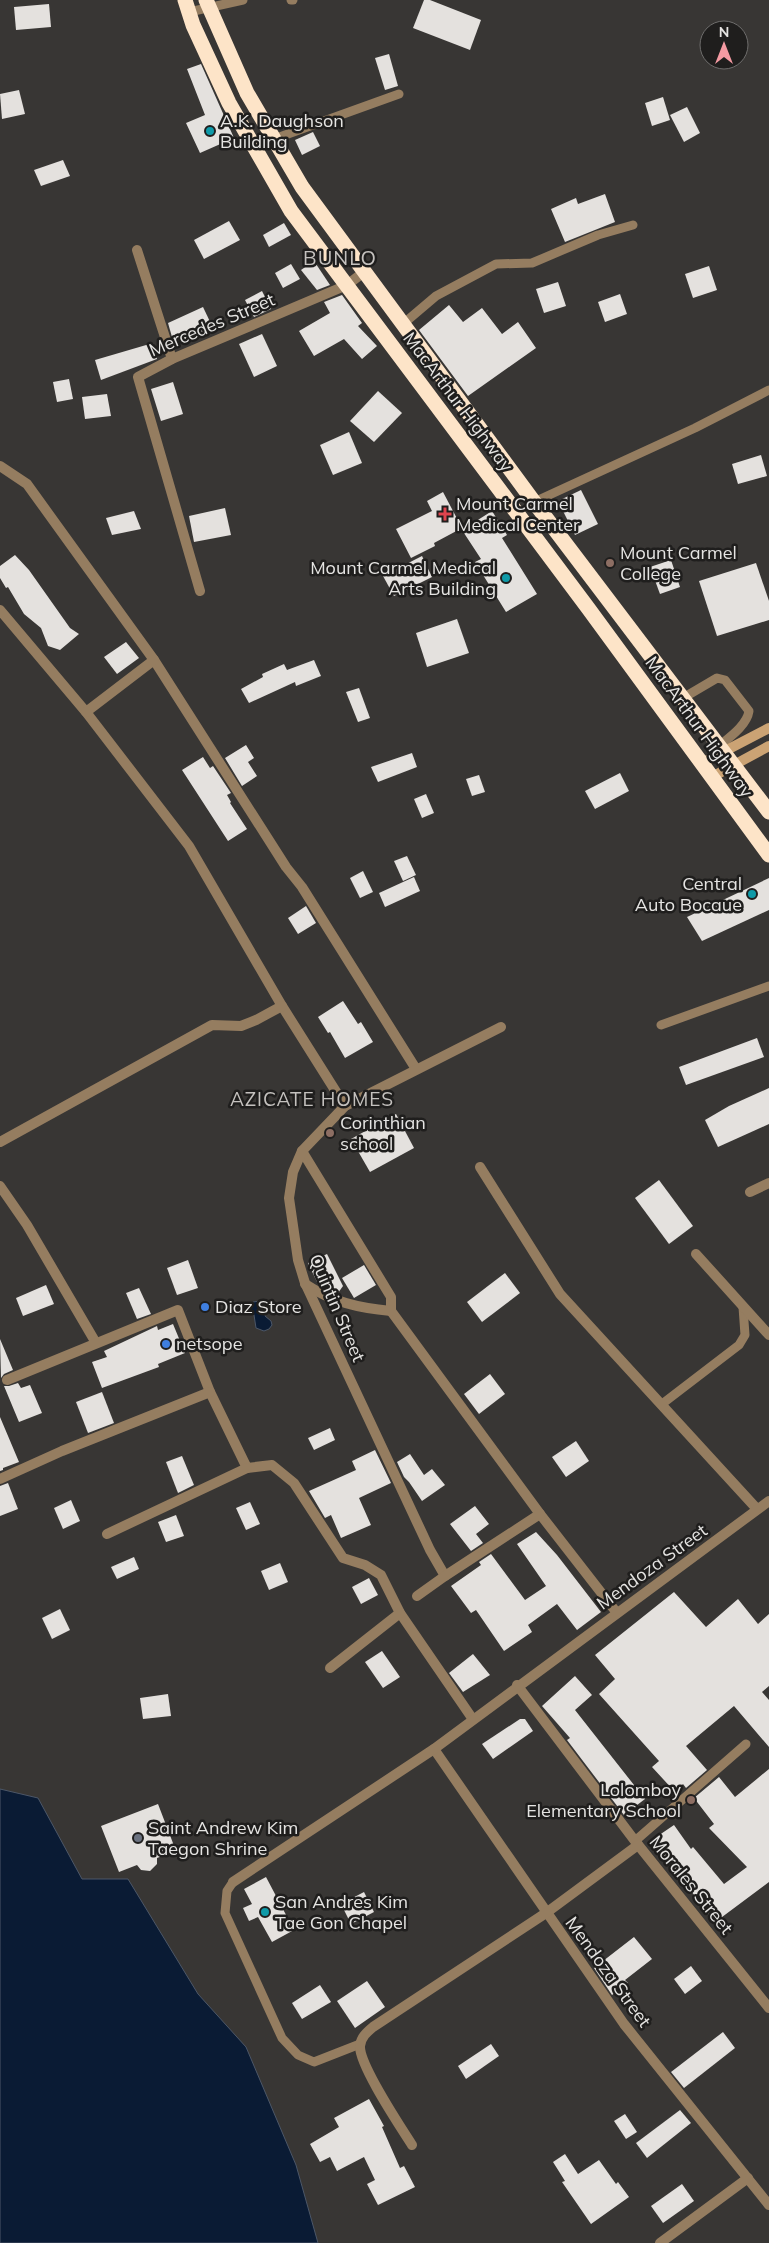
<svg xmlns="http://www.w3.org/2000/svg" width="769" height="2243" font-family="Mulish,sans-serif">
<style>
.water{fill:#0a1b34;stroke:#4c5768}
.building{fill:#e4e1de}
.lines{fill:none;stroke-linecap:round;stroke-linejoin:round}
.lane{stroke:#957d60;stroke-width:9}
.street{stroke:#957d60;stroke-width:10}
.secondary{stroke:#cba374;stroke-width:10}
.highway{stroke:#fde4c8;stroke-width:15}
.culture-dot{fill:#0f9aa8;stroke:#1f1e1d;stroke-width:2}
.health-dot{fill:#e0444e;stroke:#1f1e1d;stroke-width:2}
.education-dot{fill:#8d6e63;stroke:#1f1e1d;stroke-width:2}
.shop-dot{fill:#3f7fe0;stroke:#1f1e1d;stroke-width:2}
.worship-dot{fill:#6b7280;stroke:#1f1e1d;stroke-width:2}
.labels{text-anchor:middle;stroke-width:5;stroke-linejoin:round;paint-order:stroke}
.poi-label{font-size:18px;fill:#e5e4e2;stroke:#1f1e1d;text-anchor:start}
.street-label{font-size:18px;fill:#e5e4e2;stroke:#1f1e1d}
.neighbourhood-label{font-size:19px;letter-spacing:1px;fill:#c4c1be;stroke:#1f1e1d}
.quarter-label{font-size:20px;letter-spacing:1px;fill:#c4c1be;stroke:#1f1e1d}
</style>
<rect width="100%" height="100%" fill="#383634"/>
<!-- water -->
<g class="water">
<polygon points="260,1301 267,1306 265,1316 271,1321 272,1325 269,1329 264,1331 256,1328 254,1315 250,1309 253,1302"/>
<polygon points="0,1789 38,1798 82,1879 128,1879 198,1994 246,2047 296,2165 318,2243 0,2243"/>
</g>
<!-- building -->
<g class="building">
<polygon points="424,0 430,0 481,20 470,50 413,28"/>
<polygon points="49,4 51,27 16,30 14,7"/>
<polygon points="389,54 398,86 385,90 375,58"/>
<polygon points="201,64 234,138 200,153 186,123 205,115 187,69"/>
<polygon points="19,90 25,114 2,119 0,94"/>
<polygon points="663,97 670,120 652,126 645,103"/>
<polygon points="687,107 700,133 684,142 670,115"/>
<polygon points="313,132 320,146 302,155 295,140"/>
<polygon points="63,160 70,176 41,186 34,170"/>
<polygon points="605,194 615,222 565,242 551,209 576,198 578,204"/>
<polygon points="229,221 240,240 204,259 194,240"/>
<polygon points="284,223 291,235 269,247 263,235"/>
<polygon points="314,261 330,285 317,290 301,270"/>
<polygon points="291,264 300,279 283,288 275,273"/>
<polygon points="709,266 717,290 693,298 685,274"/>
<polygon points="558,282 566,306 544,313 536,289"/>
<polygon points="262,291 271,309 254,317 245,300"/>
<polygon points="620,294 627,314 605,322 598,302"/>
<polygon points="342,295 362,323 358,326 377,346 362,359 344,339 314,356 299,331 330,313 324,302"/>
<polygon points="449,305 463,322 482,308 502,334 518,322 536,348 468,396 419,330"/>
<polygon points="203,307 213,328 174,344 168,323"/>
<polygon points="262,334 277,366 254,377 239,344"/>
<polygon points="153,343 157,359 101,380 95,360"/>
<polygon points="69,379 73,399 57,402 53,382"/>
<polygon points="173,382 183,414 161,421 151,389"/>
<polygon points="378,391 402,413 374,442 350,421"/>
<polygon points="107,394 111,416 85,419 82,397"/>
<polygon points="349,432 362,463 333,475 320,445"/>
<polygon points="761,455 767,476 738,484 732,464"/>
<polygon points="581,490 598,524 575,535 558,501"/>
<polygon points="443,492 462,528 434,543 435,546 411,558 396,529 432,511 427,501"/>
<polygon points="225,508 231,535 194,542 189,516"/>
<polygon points="134,511 141,529 112,535 106,518"/>
<polygon points="492,511 507,535 502,538 537,594 506,612 475,562 481,559 462,530"/>
<polygon points="15,555 29,570 70,628 79,634 60,650 48,646 41,628 24,614 8,587 6,588 0,578 0,566"/>
<polygon points="422,556 432,577 394,596 383,576"/>
<polygon points="671,560 680,587 660,594 650,567"/>
<polygon points="756,563 769,601 769,620 717,636 699,581"/>
<polygon points="457,619 469,653 427,667 416,633"/>
<polygon points="126,642 139,658 117,674 104,657"/>
<polygon points="314,660 321,676 296,686 295,682 249,703 241,689 263,677 262,674 284,664 287,670"/>
<polygon points="359,688 370,718 358,722 346,692"/>
<polygon points="246,745 254,758 248,762 257,776 242,786 225,758"/>
<polygon points="412,753 417,767 378,782 371,767"/>
<polygon points="203,757 210,768 213,766 231,793 227,795 231,802 230,803 247,829 228,841 182,770"/>
<polygon points="620,773 629,791 595,809 585,791"/>
<polygon points="479,775 485,792 472,796 466,779"/>
<polygon points="426,794 434,813 422,818 414,799"/>
<polygon points="407,856 416,875 403,881 394,861"/>
<polygon points="363,871 373,892 360,898 350,878"/>
<polygon points="414,877 420,891 385,907 379,893"/>
<polygon points="769,878 769,910 702,941 687,917"/>
<polygon points="306,906 316,923 298,934 288,918"/>
<polygon points="343,1001 358,1024 361,1022 373,1042 345,1058 330,1032 328,1033 318,1017"/>
<polygon points="757,1038 764,1057 686,1085 679,1067"/>
<polygon points="769,1088 769,1124 718,1147 705,1120 729,1106"/>
<polygon points="396,1114 414,1148 370,1172 351,1139"/>
<polygon points="659,1180 693,1226 669,1244 635,1198"/>
<polygon points="327,1254 343,1286 338,1293 317,1282 308,1263"/>
<polygon points="188,1260 198,1288 177,1295 167,1268"/>
<polygon points="364,1265 376,1285 354,1298 342,1278"/>
<polygon points="505,1273 520,1293 482,1322 467,1302"/>
<polygon points="46,1285 54,1304 23,1316 16,1298"/>
<polygon points="139,1288 151,1314 137,1319 126,1293"/>
<polygon points="173,1324 185,1353 158,1364 159,1367 102,1388 92,1362 107,1357 104,1351 157,1326 158,1330"/>
<polygon points="0,1339 13,1370 4,1374 1,1378"/>
<polygon points="490,1374 505,1394 479,1414 464,1394"/>
<polygon points="18,1383 21,1388 30,1385 42,1413 19,1422 4,1386 9,1386"/>
<polygon points="102,1392 114,1423 88,1433 76,1402"/>
<polygon points="0,1417 19,1462 3,1468 3,1470 0,1471"/>
<polygon points="330,1428 335,1440 314,1450 308,1438"/>
<polygon points="576,1441 589,1461 566,1477 552,1457"/>
<polygon points="375,1450 391,1483 359,1498 371,1525 341,1538 331,1515 325,1518 309,1491 356,1470 352,1461"/>
<polygon points="410,1454 424,1475 432,1469 445,1485 422,1501 409,1482 404,1477 397,1462"/>
<polygon points="182,1456 194,1485 178,1493 166,1462"/>
<polygon points="8,1483 18,1509 0,1516 0,1486"/>
<polygon points="71,1500 80,1521 63,1529 54,1508"/>
<polygon points="250,1502 260,1524 246,1530 236,1508"/>
<polygon points="475,1506 489,1524 476,1534 483,1543 471,1551 450,1524"/>
<polygon points="176,1515 184,1536 166,1542 158,1522"/>
<polygon points="536,1532 557,1555 601,1612 577,1630 557,1604 528,1625 532,1632 504,1651 476,1610 471,1613 451,1586 481,1565 479,1562 491,1554 525,1600 546,1586 517,1544"/>
<polygon points="134,1557 139,1569 117,1579 111,1567"/>
<polygon points="280,1563 288,1582 269,1590 261,1571"/>
<polygon points="369,1578 378,1595 361,1604 352,1587"/>
<polygon points="674,1592 706,1627 738,1599 758,1624 769,1614 769,1686 762,1692 769,1700 769,1747 734,1706 686,1746 707,1770 686,1788 683,1784 675,1792 652,1767 659,1761 599,1694 615,1679 595,1655"/>
<polygon points="60,1609 70,1630 52,1639 42,1618"/>
<polygon points="382,1651 400,1677 383,1688 365,1662"/>
<polygon points="473,1654 490,1675 463,1692 449,1673"/>
<polygon points="575,1676 592,1695 575,1710 645,1799 624,1815 567,1740 570,1738 542,1706"/>
<polygon points="168,1694 171,1716 143,1719 140,1698"/>
<polygon points="520,1719 525,1719 533,1731 493,1759 482,1744"/>
<polygon points="769,1769 769,1882 714,1923 700,1902 666,1861 664,1862 649,1842 674,1825 691,1849 693,1847 724,1884 747,1867 709,1828 714,1824 694,1798 719,1777 735,1797"/>
<polygon points="158,1804 176,1851 157,1858 157,1864 150,1871 141,1870 137,1865 119,1872 101,1826"/>
<polygon points="266,1877 294,1930 272,1942 258,1917 249,1921 243,1908 252,1904 244,1889"/>
<polygon points="364,1892 374,1912 351,1924 341,1904"/>
<polygon points="634,1937 652,1959 625,1980 628,1983 612,1995 594,1968"/>
<polygon points="691,1966 702,1981 685,1994 674,1979"/>
<polygon points="367,1981 385,2007 355,2028 337,2001"/>
<polygon points="320,1985 331,2002 302,2019 292,2003"/>
<polygon points="723,2032 735,2048 684,2088 671,2072"/>
<polygon points="491,2044 499,2056 466,2079 458,2066"/>
<polygon points="369,2099 384,2126 382,2127 400,2168 404,2166 415,2187 378,2205 367,2184 375,2180 364,2157 337,2171 330,2157 320,2162 310,2144 339,2127 334,2118"/>
<polygon points="680,2110 691,2123 647,2158 636,2143"/>
<polygon points="625,2114 637,2132 626,2139 614,2121"/>
<polygon points="565,2154 578,2174 599,2160 616,2184 618,2182 629,2197 591,2224 562,2182 565,2181 553,2162"/>
<polygon points="682,2184 694,2201 663,2223 651,2206"/>
</g>
<g class="lines">
<!-- lane -->
<g class="lane">
<polyline points="291,0 293,0"/>
<polyline points="189,12 243,0"/>
<polyline points="255,149 274,139 399,94"/>
<polyline points="403,324 436,296 496,264 532,263 598,235 633,225"/>
<polyline points="534,502 695,428 769,390"/>
<path d="M683 698 717 678 725 680 749 711C747 725 730 737 719 746"/>
<polyline points="661,1025 769,986"/>
<polyline points="662,1404 739,1345 745,1335 743,1307"/>
<polyline points="635,1841 746,1744"/>
<polyline points="233,1882 227,1891 225,1913 282,2038 298,2055 314,2062 360,2044"/>
</g>
<!-- street -->
<g class="street">
<polyline points="137,250 172,359"/>
<polyline points="0,466 27,484 154,660 286,867 302,887 416,1069"/>
<polyline points="200,591 138,377 172,359 347,285 364,272"/>
<polyline points="0,610 86,712 189,846 282,1006 345,1106"/>
<polyline points="86,712 154,660"/>
<polyline points="0,1142 212,1025 241,1026 256,1020 282,1006"/>
<polyline points="302,1151 391,1297 391,1311 540,1514 617,1613"/>
<polyline points="480,1167 560,1294 757,1509"/>
<polyline points="0,1186 27,1225 96,1343"/>
<polyline points="750,1192 769,1183"/>
<polyline points="696,1254 769,1335"/>
<path d="M305 1284C332 1302 359 1308 391 1311"/>
<polyline points="7,1380 178,1310 210,1392 247,1468 272,1465 294,1483 343,1558 365,1565 381,1575 400,1613 472,1718"/>
<polyline points="0,1479 62,1451 210,1392"/>
<polyline points="107,1534 247,1468"/>
<polyline points="445,1576 430,1550 305,1283 298,1260 289,1198 293,1172 302,1151 345,1106 501,1027"/>
<polyline points="417,1596 445,1576 540,1514"/>
<polyline points="330,1668 400,1613"/>
<polyline points="517,1685 635,1841 769,2008"/>
<polyline points="434,1749 624,2024 769,2205"/>
<polyline points="233,1882 434,1749 769,1501"/>
<path d="M412 2145C400 2126 359 2065 360 2046 361 2037 367 2032 373 2027L546 1913 638 1845"/>
<polyline points="660,2243 748,2178"/>
</g>
<!-- secondary -->
<g class="secondary">
<polyline points="702,763 769,728"/>
<polyline points="712,777 769,746"/>
</g>
<!-- highway -->
<g class="highway">
<polyline points="185,0 193,25 229,103 291,211 588,608 769,855"/>
<polyline points="206,0 247,93 302,187 534,502 769,812"/>
</g>
</g>
<!-- markers -->
<g class="culture-dot">
<circle cx="210" cy="131" r="5"/>
<circle cx="506" cy="578" r="5"/>
<circle cx="752" cy="894" r="5"/>
<circle cx="265" cy="1912" r="5"/>
</g>
<path class="health-dot" d="M442.5 506.5h5v5h5v5h-5v5h-5v-5h-5v-5h5z"/>
<g class="education-dot">
<circle cx="610" cy="563" r="5"/>
<circle cx="330" cy="1133" r="5"/>
<circle cx="691" cy="1800" r="5"/>
</g>
<g class="shop-dot">
<circle cx="205" cy="1307" r="5"/>
<circle cx="166" cy="1344" r="5"/>
</g>
<circle class="worship-dot" cx="138" cy="1838" r="5"/>
<g class="labels">
<!-- poi labels -->
<g class="poi-label">
<text x="220" y="127">A.K. Daughson<tspan x="220" dy="21">Building</tspan></text>
<text x="456" y="510">Mount Carmel<tspan x="456" dy="21">Medical Center</tspan></text>
<text x="620" y="559">Mount Carmel<tspan x="620" dy="21">College</tspan></text>
<text x="496" y="574" text-anchor="end">Mount Carmel Medical<tspan x="496" dy="21">Arts Building</tspan></text>
<text x="742" y="890" text-anchor="end">Central<tspan x="742" dy="21">Auto Bocaue</tspan></text>
<text x="340" y="1129">Corinthian<tspan x="340" dy="21">school</tspan></text>
<text x="215" y="1313">Diaz Store</text>
<text x="176" y="1350">netsope</text>
<text x="681" y="1796" text-anchor="end">Lolomboy<tspan x="681" dy="21">Elementary School</tspan></text>
<text x="148" y="1834">Saint Andrew Kim<tspan x="148" dy="21">Taegon Shrine</tspan></text>
<text x="275" y="1908">San Andres Kim<tspan x="275" dy="21">Tae Gon Chapel</tspan></text>
</g>
<!-- street labels -->
<g class="street-label">
<text transform="translate(212 325) rotate(-23)" y="6">Mercedes Street</text>
<text transform="translate(458 402) rotate(53)" y="6">MacArthur Highway</text>
<text transform="translate(699 727) rotate(54)" y="6">MacArthur Highway</text>
<text transform="translate(337 1308) rotate(67)" y="6">Quintin Street</text>
<text transform="translate(652 1567) rotate(-36)" y="6">Mendoza Street</text>
<text transform="translate(691 1885) rotate(51)" y="6">Morales Street</text>
<text transform="translate(608 1972) rotate(54)" y="6">Mendoza Street</text>
</g>
<!-- neighbourhood labels -->
<g class="neighbourhood-label">
<text x="312" y="1106">AZICATE HOMES</text>
</g>
<!-- quarter labels -->
<g class="quarter-label">
<text x="340" y="265">BUNLO</text>
</g>
</g>
<!-- north arrow -->
<g transform="translate(724 45)"><circle r="24" fill="#1f1e1d" stroke="#6e6d6c"/>
<path d="M0-4L9 19L0 12L-9 19Z" fill="#f49aa2"/>
<text y="-8" font-size="14" font-weight="bold" text-anchor="middle" fill="#e5e4e2">N</text>
</g>
</svg>
